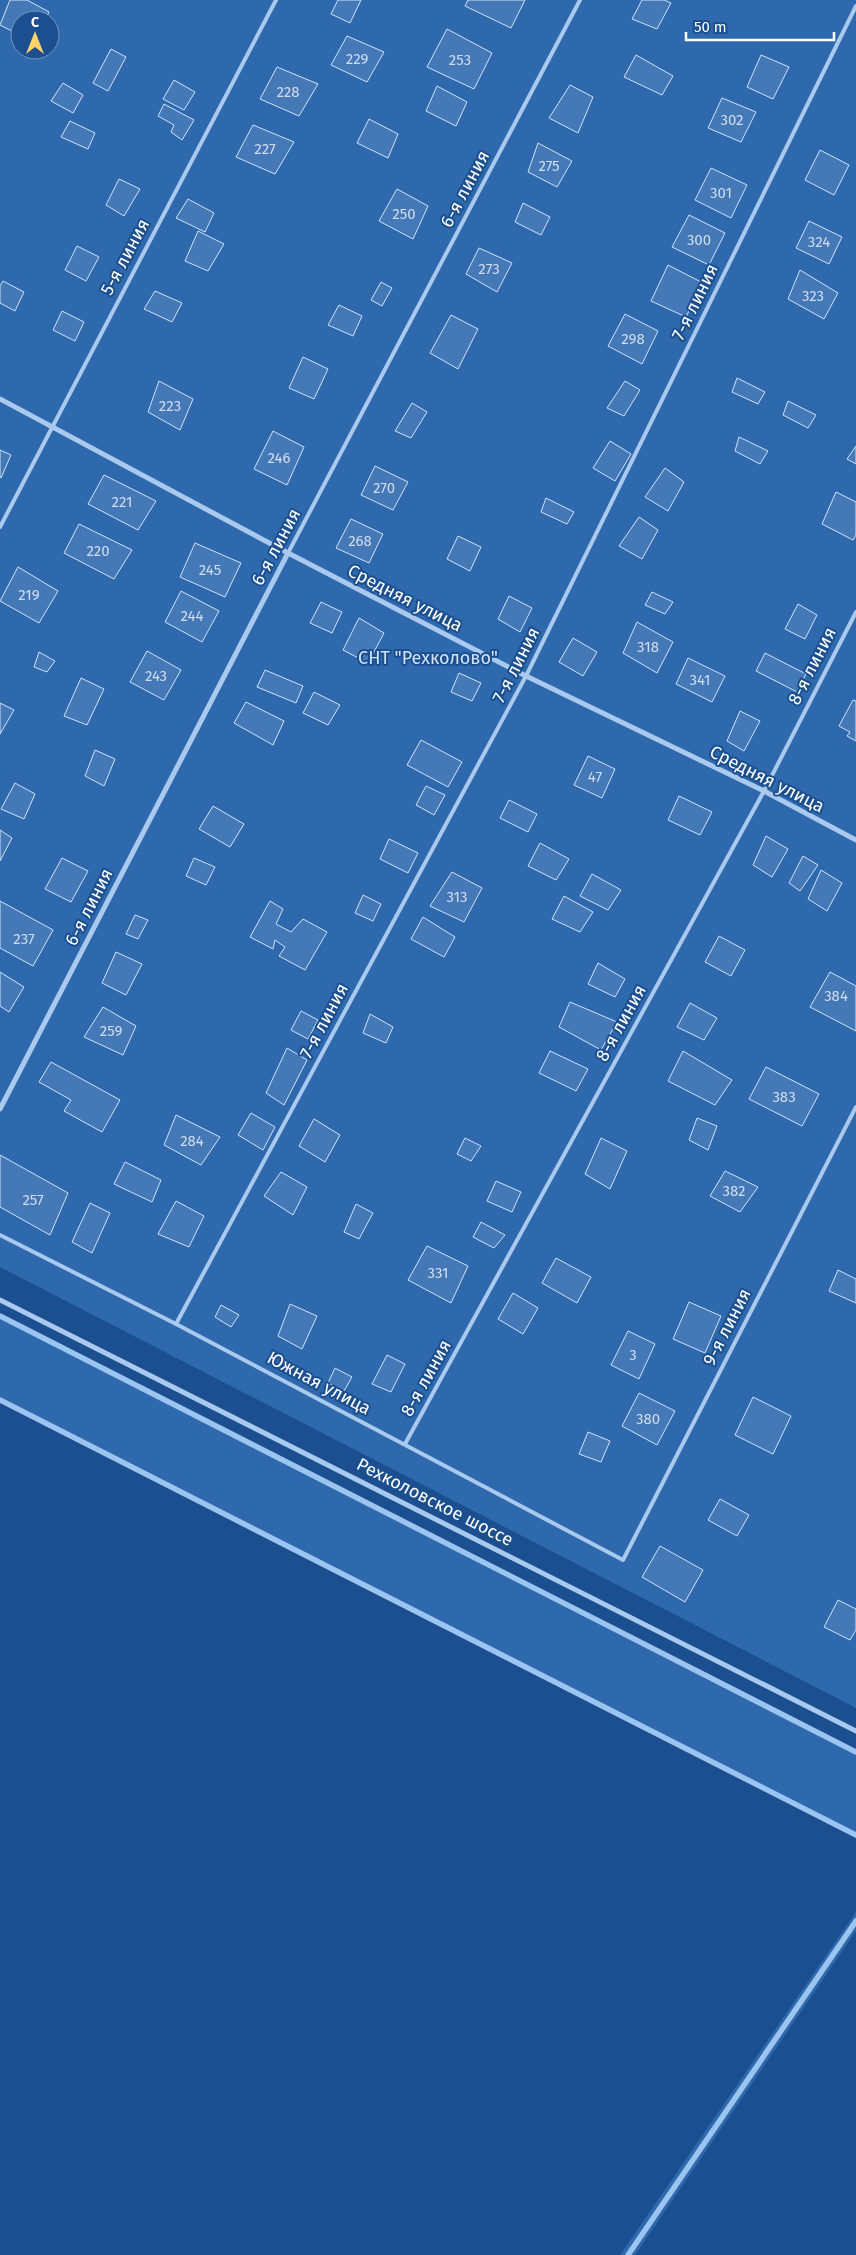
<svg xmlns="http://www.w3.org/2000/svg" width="856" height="2255" font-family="'Fira Sans',sans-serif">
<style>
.green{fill:#2e69ad;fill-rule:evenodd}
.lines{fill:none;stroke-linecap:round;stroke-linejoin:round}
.stream{stroke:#9cc4f0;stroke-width:5.5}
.building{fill:#4478b7;stroke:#cfe3fa}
.lane{stroke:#a9c9ee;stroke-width:4}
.street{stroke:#a9c9ee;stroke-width:5}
.labels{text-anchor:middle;stroke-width:4;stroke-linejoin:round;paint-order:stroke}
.number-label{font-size:15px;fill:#d0dded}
.street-label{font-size:18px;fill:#fff;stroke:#1b4f8f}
.park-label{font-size:18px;fill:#cfe3fa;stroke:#1b4f8f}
</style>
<rect width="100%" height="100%" fill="#1b4f8f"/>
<!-- green -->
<g class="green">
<path d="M0 0H856V1708L0 1267ZM20 20H50V50H20Z"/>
<polygon points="0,1316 856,1752 856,1835 0,1400"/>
<polygon points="856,1912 856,1931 635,2255 620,2255"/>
</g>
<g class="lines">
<!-- stream -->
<g class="stream">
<polyline points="0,1316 856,1752"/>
<polyline points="0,1400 856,1835"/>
<polyline points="628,2255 856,1921"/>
</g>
</g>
<!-- building -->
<g class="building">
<polygon points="10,0 27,0 49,12 45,20 20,20 20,35 0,25"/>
<polygon points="338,0 361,0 350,23 331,14"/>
<polygon points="468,0 525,0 511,28 465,6"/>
<polygon points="642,0 664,0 671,3 657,29 632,19"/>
<polygon points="447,29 492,53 474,89 427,67"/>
<polygon points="347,36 384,52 367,82 331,65"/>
<polygon points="111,49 126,57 108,91 93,83"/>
<polygon points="636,55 673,76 662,95 624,77"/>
<polygon points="761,55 789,67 773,99 747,87"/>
<polygon points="277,67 318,84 299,116 260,99"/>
<polygon points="174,80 195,92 184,110 163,99"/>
<polygon points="63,83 83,95 73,113 51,101"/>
<polygon points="570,85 593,97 578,133 549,118"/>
<polygon points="437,86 467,102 456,126 426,111"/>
<polygon points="722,98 756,112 741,142 708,128"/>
<polygon points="164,104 194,120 182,140 171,132 174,125 158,116"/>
<polygon points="369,119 398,134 388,158 357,143"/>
<polygon points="70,121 95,133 88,149 61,137"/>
<polygon points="253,125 294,142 275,174 236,157"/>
<polygon points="538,143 572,161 557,187 528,172"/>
<polygon points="820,150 849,165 834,195 805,180"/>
<polygon points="711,168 747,185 731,218 695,200"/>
<polygon points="119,179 140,189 124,216 106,205"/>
<polygon points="397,189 428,206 413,239 379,221"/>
<polygon points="188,199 214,213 205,232 176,218"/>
<polygon points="523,203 550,217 541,235 515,222"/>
<polygon points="689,215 725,233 709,265 672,247"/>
<polygon points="809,221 842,237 829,264 796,248"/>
<polygon points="198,231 224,244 208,271 185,261"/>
<polygon points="77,246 99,257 86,281 65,270"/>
<polygon points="479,248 512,263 497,292 466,274"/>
<polygon points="668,265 703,283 686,317 651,301"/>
<polygon points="800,270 838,293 824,319 788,299"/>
<polygon points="3,281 24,292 15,311 0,303 0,286"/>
<polygon points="381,282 392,288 382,306 371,300"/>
<polygon points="155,291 182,303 172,322 144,309"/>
<polygon points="339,305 362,316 353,336 328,325"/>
<polygon points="62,311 84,322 75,341 53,330"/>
<polygon points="625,314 658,331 642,364 608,346"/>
<polygon points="451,315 478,329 458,369 430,353"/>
<polygon points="303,357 328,369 314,399 289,388"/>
<polygon points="737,378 765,392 758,404 732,392"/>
<polygon points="159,381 193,399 180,430 148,412"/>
<polygon points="625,381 640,390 624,416 607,408"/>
<polygon points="788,401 816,415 808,428 783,415"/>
<polygon points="412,403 427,412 411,438 395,431"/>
<polygon points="273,431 304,447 287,485 254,469"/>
<polygon points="739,437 768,451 760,464 735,451"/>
<polygon points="610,441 631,454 615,481 593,468"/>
<polygon points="856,446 856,464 847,459"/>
<polygon points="0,450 11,455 1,478 0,477"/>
<polygon points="375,466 408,482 393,510 361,495"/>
<polygon points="665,468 684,482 668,511 645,497"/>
<polygon points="104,475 156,501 138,530 88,504"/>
<polygon points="836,492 856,502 856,535 853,540 822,524"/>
<polygon points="546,498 574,512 567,524 541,512"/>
<polygon points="639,517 658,530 642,559 619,546"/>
<polygon points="351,519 383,534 369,563 336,548"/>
<polygon points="79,524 132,550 114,579 64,553"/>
<polygon points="458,536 481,547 470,571 447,559"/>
<polygon points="195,543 241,563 225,597 180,577"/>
<polygon points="18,567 58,591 39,623 0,601"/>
<polygon points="181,591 219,611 202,642 165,622"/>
<polygon points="652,592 673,602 665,614 645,605"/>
<polygon points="509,596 532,608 520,632 498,619"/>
<polygon points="321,602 342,612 332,633 310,623"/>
<polygon points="798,604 817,615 805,639 785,629"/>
<polygon points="359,618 384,633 368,663 343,650"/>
<polygon points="637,622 673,642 657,673 623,653"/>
<polygon points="573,638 597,652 583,676 559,662"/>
<polygon points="147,651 181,670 164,700 130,682"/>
<polygon points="39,652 55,661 47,672 34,667"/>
<polygon points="765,653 806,674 797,692 756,671"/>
<polygon points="688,658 725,676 712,702 676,684"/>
<polygon points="265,670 303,686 296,703 257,687"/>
<polygon points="459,673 481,683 472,701 451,692"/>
<polygon points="81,678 104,689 87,725 64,716"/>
<polygon points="314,692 340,705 328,725 303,713"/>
<polygon points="853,700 856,701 856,741 847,736 850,732 839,726"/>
<polygon points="246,702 284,721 273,745 234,723"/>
<polygon points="0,703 14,710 0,734"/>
<polygon points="740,711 760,721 744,751 727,741"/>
<polygon points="421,740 462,762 448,787 407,765"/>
<polygon points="95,750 115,759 104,786 85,776"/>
<polygon points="588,756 615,769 602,798 574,785"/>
<polygon points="15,783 35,794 24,819 1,809"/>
<polygon points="426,786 445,795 434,815 416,805"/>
<polygon points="679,796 712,812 700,835 668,820"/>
<polygon points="509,800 537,814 528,832 500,818"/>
<polygon points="213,806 244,824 230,847 199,829"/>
<polygon points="0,830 12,838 0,861"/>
<polygon points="766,836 788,849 772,877 753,865"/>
<polygon points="389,839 418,853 408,873 380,859"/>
<polygon points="540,843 569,859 556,880 528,866"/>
<polygon points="803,856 818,865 800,891 789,883"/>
<polygon points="62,858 88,871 71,902 45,889"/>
<polygon points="194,858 215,867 206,885 186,876"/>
<polygon points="821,870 842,883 827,911 808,899"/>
<polygon points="452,872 482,888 464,922 430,906"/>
<polygon points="592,874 621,890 608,910 580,896"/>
<polygon points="363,895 381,904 373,921 355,913"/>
<polygon points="564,896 593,912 580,932 552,919"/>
<polygon points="0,901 53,930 33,966 0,948"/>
<polygon points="270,901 283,909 276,924 291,932 303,919 327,932 305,970 279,956 285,947 275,940 273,949 250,937"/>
<polygon points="135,915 148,920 138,939 126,934"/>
<polygon points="423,917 455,937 444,957 411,939"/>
<polygon points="719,936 745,950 731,976 705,962"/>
<polygon points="116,952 142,964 126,995 102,983"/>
<polygon points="598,963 625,979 615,997 588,984"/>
<polygon points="0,972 24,987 9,1012 0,1006"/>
<polygon points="830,972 856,986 856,1031 810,1007"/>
<polygon points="570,1002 617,1022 601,1050 559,1027"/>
<polygon points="690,1003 717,1018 704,1040 677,1027"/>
<polygon points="103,1007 136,1026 123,1055 84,1037"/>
<polygon points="301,1011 318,1020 308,1039 291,1030"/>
<polygon points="370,1014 393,1027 386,1043 363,1033"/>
<polygon points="287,1048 307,1060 284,1105 266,1093"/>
<polygon points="550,1051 588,1069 576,1091 539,1073"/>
<polygon points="683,1051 732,1080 715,1105 668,1081"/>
<polygon points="51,1062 120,1100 102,1132 64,1111 71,1100 39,1082"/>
<polygon points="766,1067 819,1094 802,1126 749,1099"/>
<polygon points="251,1113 275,1127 263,1150 238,1135"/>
<polygon points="176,1115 220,1137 201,1165 164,1145"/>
<polygon points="697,1118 717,1126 708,1150 689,1140"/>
<polygon points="314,1119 340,1135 325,1162 299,1146"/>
<polygon points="465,1138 481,1146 471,1161 457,1154"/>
<polygon points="601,1138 627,1151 610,1189 585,1174"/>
<polygon points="0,1155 68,1193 50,1235 0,1207"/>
<polygon points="125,1162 161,1180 152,1202 114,1184"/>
<polygon points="725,1171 758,1187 740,1212 710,1196"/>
<polygon points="281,1172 307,1187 293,1215 264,1196"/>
<polygon points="496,1181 521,1192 512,1212 487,1201"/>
<polygon points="176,1201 204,1216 189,1247 158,1234"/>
<polygon points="90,1203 110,1213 92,1253 72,1242"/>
<polygon points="356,1204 373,1213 359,1239 344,1232"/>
<polygon points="481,1222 505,1235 494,1248 473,1237"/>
<polygon points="427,1246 468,1266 451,1303 408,1280"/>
<polygon points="556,1258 591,1277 577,1303 542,1283"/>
<polygon points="838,1270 856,1279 856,1303 829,1291"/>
<polygon points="513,1293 538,1308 523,1334 498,1319"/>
<polygon points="689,1302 721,1316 705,1353 673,1339"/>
<polygon points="290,1304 317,1316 302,1349 278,1336"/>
<polygon points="221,1305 239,1315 231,1327 215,1317"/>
<polygon points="628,1331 655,1344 639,1379 611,1365"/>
<polygon points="387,1355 405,1364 391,1392 372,1384"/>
<polygon points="335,1368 352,1377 344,1391 328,1383"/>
<polygon points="639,1393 675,1411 657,1445 622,1426"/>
<polygon points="753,1397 791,1416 773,1454 735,1435"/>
<polygon points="588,1432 610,1441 601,1462 579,1454"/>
<polygon points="720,1499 749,1515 737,1536 708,1520"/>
<polygon points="660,1546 703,1570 685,1602 642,1577"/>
<polygon points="838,1600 856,1609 856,1630 850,1640 824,1627"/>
</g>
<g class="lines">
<!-- lane -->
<g class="lane">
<polyline points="0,527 276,0"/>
<polyline points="288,553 580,0"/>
<polyline points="0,1235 176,1324 623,1560 856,1107"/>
<polyline points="176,1324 526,676 856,6"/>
<polyline points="405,1444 764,791 856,612"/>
</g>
<!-- street -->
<g class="street">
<polyline points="0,399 288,553 526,676 764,791 856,840"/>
<polyline points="0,1109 288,553"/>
<polyline points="0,1300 856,1731"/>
</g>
</g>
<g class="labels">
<!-- number labels -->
<g class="number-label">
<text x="357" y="64">229</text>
<text x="460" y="65">253</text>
<text x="288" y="97">228</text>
<text x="732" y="125">302</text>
<text x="265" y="154">227</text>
<text x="549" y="171">275</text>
<text x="721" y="198">301</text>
<text x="404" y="219">250</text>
<text x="699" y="245">300</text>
<text x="819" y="247">324</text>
<text x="489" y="274">273</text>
<text x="813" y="301">323</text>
<text x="633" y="344">298</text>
<text x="170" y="411">223</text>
<text x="279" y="463">246</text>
<text x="384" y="493">270</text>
<text x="122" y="507">221</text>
<text x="360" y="546">268</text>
<text x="98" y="556">220</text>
<text x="210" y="575">245</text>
<text x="29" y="600">219</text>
<text x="192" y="621">244</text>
<text x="648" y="652">318</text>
<text x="156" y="681">243</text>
<text x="700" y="685">341</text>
<text x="595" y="782">47</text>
<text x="457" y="902">313</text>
<text x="24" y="944">237</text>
<text x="836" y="1001">384</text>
<text x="111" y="1036">259</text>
<text x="784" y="1102">383</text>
<text x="192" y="1146">284</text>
<text x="734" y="1196">382</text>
<text x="33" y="1205">257</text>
<text x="438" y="1278">331</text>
<text x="633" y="1360">3</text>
<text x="648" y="1424">380</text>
</g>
<!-- street labels -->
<g class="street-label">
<text transform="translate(465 189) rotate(-62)" y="6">6-я линия</text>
<text transform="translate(125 257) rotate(-62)" y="6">5-я линия</text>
<text transform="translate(695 302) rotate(-64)" y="6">7-я линия</text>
<text transform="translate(276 547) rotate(-62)" y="6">6-я линия</text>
<text transform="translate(405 598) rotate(27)" y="6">Средняя улица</text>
<text transform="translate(516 665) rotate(-63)" y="6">7-я линия</text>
<text transform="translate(812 666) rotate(-63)" y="6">8-я линия</text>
<text transform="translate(767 779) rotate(27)" y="6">Средняя улица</text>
<text transform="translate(89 907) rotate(-63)" y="6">6-я линия</text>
<text transform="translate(324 1021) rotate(-62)" y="6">7-я линия</text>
<text transform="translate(621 1023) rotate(-61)" y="6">8-я линия</text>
<text transform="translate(727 1327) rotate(-63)" y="6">9-я линия</text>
<text transform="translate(426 1378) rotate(-61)" y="6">8-я линия</text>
<text transform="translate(319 1383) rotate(28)" y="6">Южная улица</text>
<text transform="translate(435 1502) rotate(27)" y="6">Рехколовское шоссе</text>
</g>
<!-- park labels -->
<g class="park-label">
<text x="428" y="664">СНТ "Рехколово"</text>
</g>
</g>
<!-- north arrow -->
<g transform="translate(35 35)"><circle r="24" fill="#1b4f8f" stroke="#7695bc"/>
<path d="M0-4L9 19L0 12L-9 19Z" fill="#ffd166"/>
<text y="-8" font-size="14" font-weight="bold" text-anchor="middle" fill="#ffffff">С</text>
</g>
<!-- scale -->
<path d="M686 32v8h148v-8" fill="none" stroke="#ffffff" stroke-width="2.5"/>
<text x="694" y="32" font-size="15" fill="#ffffff" stroke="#1b4f8f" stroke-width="4" paint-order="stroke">50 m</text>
</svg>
